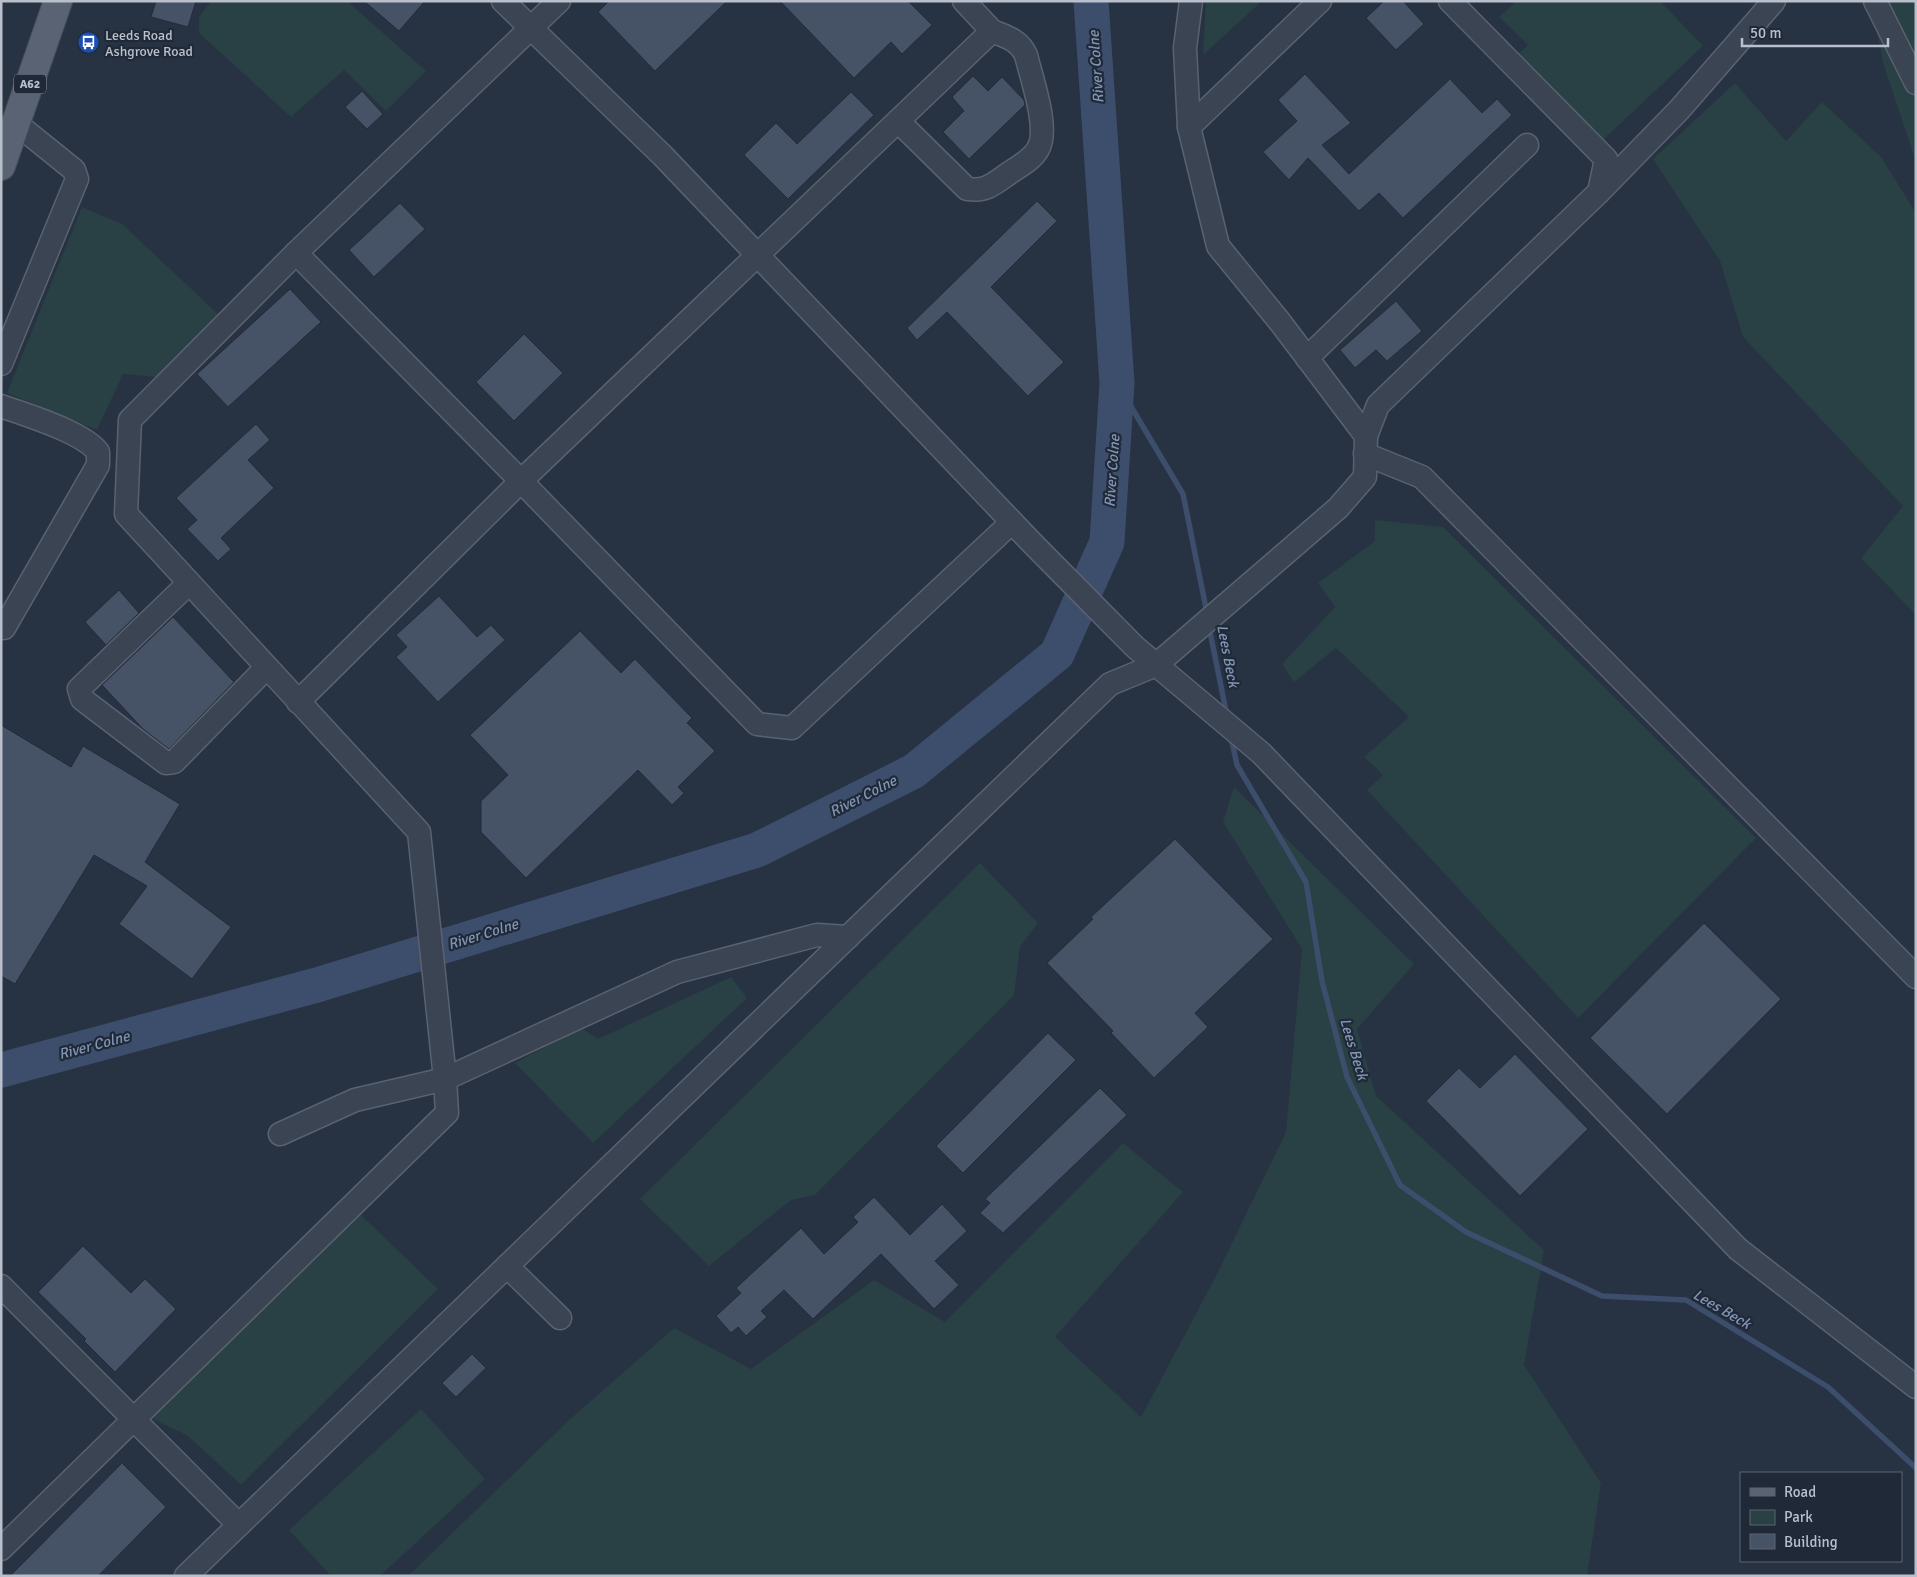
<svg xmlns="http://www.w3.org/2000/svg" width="1917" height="1577" font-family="Signika,sans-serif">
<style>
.green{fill:#294044}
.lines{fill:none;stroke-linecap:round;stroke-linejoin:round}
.stream{stroke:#3d4e6c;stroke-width:5.5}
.river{stroke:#3d4e6c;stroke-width:35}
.building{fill:#465265;stroke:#222b3a}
.minor-casing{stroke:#5a6270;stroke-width:25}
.major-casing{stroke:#454d5c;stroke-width:30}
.minor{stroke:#3b4453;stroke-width:22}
.major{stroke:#5a6373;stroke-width:28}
.labels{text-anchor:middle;stroke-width:4.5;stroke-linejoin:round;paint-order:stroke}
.shield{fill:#202938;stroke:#8b93a0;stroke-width:1}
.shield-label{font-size:12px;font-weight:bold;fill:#b9c0cc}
.poi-label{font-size:14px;fill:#b9c0cc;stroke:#202938;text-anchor:start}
.water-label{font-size:15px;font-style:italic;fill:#8094b3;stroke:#202938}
</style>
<rect width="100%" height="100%" fill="#273243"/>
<!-- green -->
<g class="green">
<polygon points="211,1 347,1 426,71 386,111 344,70 291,117 199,33 199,17"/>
<polygon points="1206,1 1262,1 1203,55"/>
<polygon points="1517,1 1660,1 1703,46 1602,141 1518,54 1528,45 1499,17"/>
<polygon points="1871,1 1916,1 1916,162 1883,63"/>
<polygon points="1735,83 1786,141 1822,102 1881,157 1916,213 1916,615 1861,558 1903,506 1743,337 1720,261 1653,159"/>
<polygon points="82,207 122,224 218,314 157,377 123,374 97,430 7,393"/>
<polygon points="1375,520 1443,527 1756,838 1578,1018 1367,790 1383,775 1364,757 1409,717 1336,648 1294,682 1282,664 1335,607 1318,583 1375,541"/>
<polygon points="1234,787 1414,964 1357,1029 1376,1096 1544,1250 1524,1365 1601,1483 1587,1576 408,1576 568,1421 674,1328 751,1369 874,1280 945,1322 1123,1143 1183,1192 1055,1337 1141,1417 1216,1276 1286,1132 1302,949 1223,822"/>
<polygon points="980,863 1038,923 1020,947 1014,995 815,1195 791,1200 709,1266 640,1199"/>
<polygon points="731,977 747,998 593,1143 515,1063 581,1028 598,1039"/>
<polygon points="360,1214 438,1289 241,1485 188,1436 151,1418"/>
<polygon points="421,1409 485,1479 380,1576 331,1576 289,1530"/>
</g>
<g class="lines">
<!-- stream -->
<g class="stream">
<polyline points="1117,383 1183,494 1207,613"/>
<polyline points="1209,627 1227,716"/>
<polyline points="1231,737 1237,765 1306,882 1322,981 1347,1077 1400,1185 1466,1232 1602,1296 1686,1300 1828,1387 1916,1468"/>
</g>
<!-- river -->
<polyline class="river" points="1,1070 317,985 757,850 914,771 1057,654 1107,542 1117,383 1091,1"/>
</g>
<!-- building -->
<g class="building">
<polygon points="156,1 196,1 188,27 151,17"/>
<polygon points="364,1 425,1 399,31"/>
<polygon points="609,1 727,1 655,71 598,12"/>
<polygon points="780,1 908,1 932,25 902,54 891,42 854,78"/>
<polygon points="1384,1 1403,1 1424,24 1396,50 1366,18"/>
<polygon points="1305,74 1351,123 1322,145 1349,174 1450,79 1482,113 1497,99 1512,115 1403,218 1379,193 1359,211 1308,158 1289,180 1263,152 1297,121 1278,100"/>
<polygon points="973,76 988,91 1002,77 1024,100 1025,105 969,159 943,132 964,111 952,97"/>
<polygon points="362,91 383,114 367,129 345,107"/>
<polygon points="851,92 874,115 788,199 744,155 776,123 797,144"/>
<polygon points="1037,201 1057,221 991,287 1064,362 1028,396 947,312 917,340 907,328"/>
<polygon points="400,203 425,229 374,277 349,250"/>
<polygon points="290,289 321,322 228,407 197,374"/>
<polygon points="1396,301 1422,331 1387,361 1376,350 1355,368 1340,350"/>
<polygon points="524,334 563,373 514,421 476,382"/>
<polygon points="256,424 270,440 248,460 274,488 221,538 231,549 218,561 187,529 197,520 176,498"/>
<polygon points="119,590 139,613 106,645 85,622"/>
<polygon points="439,596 477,637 491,625 505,640 438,702 396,657 407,647 396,635"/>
<polygon points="173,617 234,682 169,749 143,729 102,685"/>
<polygon points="580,631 621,673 635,659 692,718 687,723 715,751 678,787 684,793 672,805 638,770 526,878 481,832 481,801 508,775 470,735"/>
<polygon points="1,725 71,767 83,746 180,804 145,862 231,927 192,979 119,924 147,886 94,855 15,984 1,976"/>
<polygon points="1175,839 1273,939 1195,1013 1208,1027 1154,1078 1111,1033 1113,1031 1047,963 1093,919 1091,917"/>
<polygon points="1704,923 1781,999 1667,1114 1590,1038"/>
<polygon points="1048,1033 1076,1060 963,1173 936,1146"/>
<polygon points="1515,1054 1588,1129 1520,1196 1426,1101 1459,1068 1480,1088"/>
<polygon points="1100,1088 1127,1115 1003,1233 980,1213 990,1203 985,1199"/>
<polygon points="874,1197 910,1235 942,1204 967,1231 935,1261 959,1285 934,1309 881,1254 813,1319 784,1290 761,1311 767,1317 746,1336 738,1327 731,1333 716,1316 741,1293 736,1288 801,1228 824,1254 858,1222 853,1217"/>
<polygon points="83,1246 131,1293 145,1279 176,1309 115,1372 84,1341 86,1339 38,1292"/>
<polygon points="472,1354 486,1368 456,1397 442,1383"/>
<polygon points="122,1463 166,1507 98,1576 10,1576"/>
</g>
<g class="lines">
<defs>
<g id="minor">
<polyline points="503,1 663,156 1033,544 1135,647 1261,753 1738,1249 1916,1387"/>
<polyline points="1875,1 1916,83"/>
<path d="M898 121 967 189C985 192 994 184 1008 174 1018 167 1032 160 1038 149 1050 129 1031 77 1026 55 1019 40 1007 37 992 31"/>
<polyline points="1189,127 1320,1"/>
<polyline points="1599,192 1679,110 1774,1"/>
<polyline points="296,253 521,481 757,724 792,728 1012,522"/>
<polyline points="1307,358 1527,145"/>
<polyline points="1,364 77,179 74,170 17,124"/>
<path d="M1 406C26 415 83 432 98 452V465L4 628"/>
<polyline points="1366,436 1378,405 1599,192 1606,159 1450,1"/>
<polyline points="1365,454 1422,477 1916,977"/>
<polyline points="189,583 79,689 82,699 166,763 174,762 266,668"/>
<polyline points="298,702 521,481 992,31 964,1"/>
<polyline points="280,1134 355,1100 445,1079 419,832 126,514 130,420 296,253 559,1"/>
<polyline points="507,1266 560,1318"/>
<polyline points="1,1286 239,1525"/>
<polyline points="1,1549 447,1113 445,1079 677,972 817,935 848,937"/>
<polyline points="186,1576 1110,684 1156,665 1338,508 1365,477 1366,436 1280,322 1218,246 1189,127 1185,48 1191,1"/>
</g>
<polyline id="major" points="1,166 58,1"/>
</defs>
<!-- minor casing -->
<use href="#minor" class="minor-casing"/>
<!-- major casing -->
<use href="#major" class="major-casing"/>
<!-- minor -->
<use href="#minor" class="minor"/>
<!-- major -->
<use href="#major" class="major"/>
</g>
<!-- icons -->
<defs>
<symbol id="bus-disc" viewBox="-11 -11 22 22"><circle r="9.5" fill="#1a4fb4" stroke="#202938"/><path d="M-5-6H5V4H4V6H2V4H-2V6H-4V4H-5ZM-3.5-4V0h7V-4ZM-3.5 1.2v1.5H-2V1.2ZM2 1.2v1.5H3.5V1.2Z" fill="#fff"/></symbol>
</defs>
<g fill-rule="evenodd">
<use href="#bus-disc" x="76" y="30" width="25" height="25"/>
</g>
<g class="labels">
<!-- shield labels -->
<rect class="shield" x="14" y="74.5" width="32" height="19" rx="4"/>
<g class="shield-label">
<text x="30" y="88">A62</text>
</g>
<!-- poi labels -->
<g class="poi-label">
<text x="105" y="40">Leeds Road<tspan x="105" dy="16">Ashgrove Road</tspan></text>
</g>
<!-- water labels -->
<g class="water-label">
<text transform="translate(1096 67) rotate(-94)" y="5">River Colne</text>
<text transform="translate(1112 471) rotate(-86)" y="5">River Colne</text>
<text transform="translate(1228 656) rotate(79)" y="5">Lees Beck</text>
<text transform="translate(863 796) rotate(-27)" y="5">River Colne</text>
<text transform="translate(483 934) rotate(-17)" y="5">River Colne</text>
<text transform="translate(94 1045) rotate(-15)" y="5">River Colne</text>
<text transform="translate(1354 1049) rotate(73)" y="5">Lees Beck</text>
<text transform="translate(1722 1309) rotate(30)" y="5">Lees Beck</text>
</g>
</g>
<!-- border -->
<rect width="1917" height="1577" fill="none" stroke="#b9c0cc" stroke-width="5"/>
<!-- legend -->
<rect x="1740" y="1472" width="162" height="90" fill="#202938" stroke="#5d6573"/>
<rect x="1750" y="1488" width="25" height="8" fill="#5a6373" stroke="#5d6573"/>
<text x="1784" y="1497" font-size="15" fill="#b9c0cc">Road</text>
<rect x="1750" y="1510" width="25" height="15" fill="#294044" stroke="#5d6573"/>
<text x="1784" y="1522" font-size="15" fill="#b9c0cc">Park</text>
<rect x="1750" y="1534" width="25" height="15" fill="#465265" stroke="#5d6573"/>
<text x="1784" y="1547" font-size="15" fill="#b9c0cc">Building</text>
<!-- scale -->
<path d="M1742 38v8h146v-8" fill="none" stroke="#b9c0cc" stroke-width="2.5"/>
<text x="1750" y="38" font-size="15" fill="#b9c0cc" stroke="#202938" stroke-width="4" paint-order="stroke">50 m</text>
</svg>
